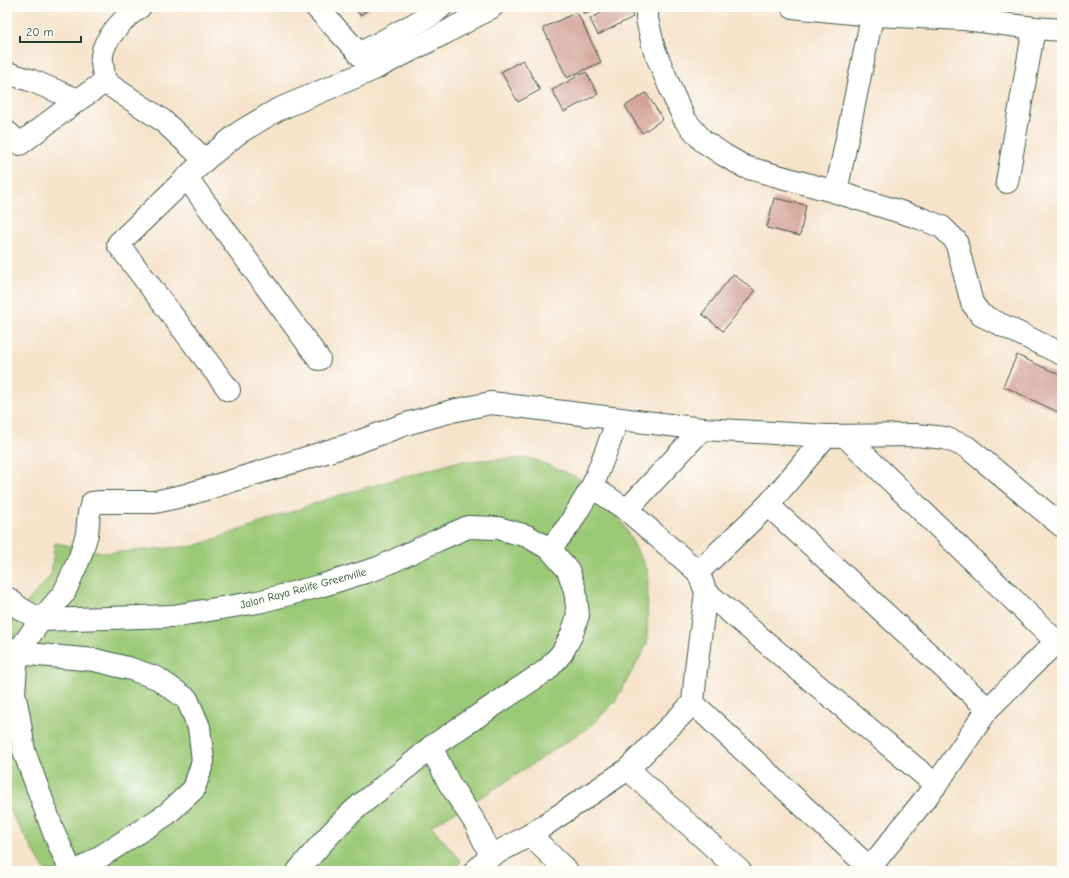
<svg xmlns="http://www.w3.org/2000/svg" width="1069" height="878" font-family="'Comic Neue',sans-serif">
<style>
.green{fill:#9cc977;stroke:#5e8356}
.building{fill:#d2a295}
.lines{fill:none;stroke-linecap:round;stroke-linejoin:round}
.minor-casing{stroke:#3f564b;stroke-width:24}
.minor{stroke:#fff;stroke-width:22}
.labels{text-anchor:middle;stroke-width:4;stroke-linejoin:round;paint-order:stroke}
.street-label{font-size:11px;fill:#1f3d34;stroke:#fdfcf7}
</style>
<rect width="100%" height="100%" fill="#fdfcf7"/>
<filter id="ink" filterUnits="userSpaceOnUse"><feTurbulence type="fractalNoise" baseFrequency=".025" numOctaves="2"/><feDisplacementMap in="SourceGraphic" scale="8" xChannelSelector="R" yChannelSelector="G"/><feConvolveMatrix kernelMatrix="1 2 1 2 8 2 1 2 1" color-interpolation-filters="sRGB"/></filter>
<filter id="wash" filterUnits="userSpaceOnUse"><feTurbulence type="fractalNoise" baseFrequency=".012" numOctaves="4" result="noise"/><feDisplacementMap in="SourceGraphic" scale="16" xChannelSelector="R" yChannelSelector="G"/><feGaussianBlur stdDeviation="0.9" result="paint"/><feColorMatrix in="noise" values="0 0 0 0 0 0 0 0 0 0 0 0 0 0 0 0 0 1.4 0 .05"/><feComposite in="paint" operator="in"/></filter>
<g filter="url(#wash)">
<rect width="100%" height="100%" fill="#f6e3cb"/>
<!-- green -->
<polygon class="green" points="531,458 579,478 622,522 648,571 647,645 614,703 589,727 496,788 431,826 461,861 453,871 45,871 7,806 7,625 51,575 55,543 107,553 195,546 336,496 460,461"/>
<g id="blocks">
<!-- building -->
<g class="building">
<polygon points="354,7 372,7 360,15"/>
<polygon points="579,7 595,7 584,14"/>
<polygon points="613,7 628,7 633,17 598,35 590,19"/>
<polygon points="577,12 601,62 567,78 543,28"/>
<polygon points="523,60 540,90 518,102 501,72"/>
<polygon points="586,72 598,94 564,112 552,90"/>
<polygon points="646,93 663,119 642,133 625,106"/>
<polygon points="774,198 806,205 800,236 767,228"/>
<polygon points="733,274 755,291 723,331 702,314"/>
<polygon points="1017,355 1062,376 1062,414 1003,386"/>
</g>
</g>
</g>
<g filter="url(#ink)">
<use href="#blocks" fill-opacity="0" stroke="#3f564b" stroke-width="1"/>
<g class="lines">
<defs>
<g id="minor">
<polyline points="316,7 370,65"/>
<polyline points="647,7 647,19 654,49 674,97 685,120 703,141 724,155 745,167 836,192 920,218 942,227 956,241 972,303 981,315 1062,354"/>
<polyline points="792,7 872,15 965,19 1034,28 1062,30"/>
<polyline points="359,54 433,14 441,7"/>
<polyline points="7,73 30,80 78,100"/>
<polyline points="105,82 162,120 205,160"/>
<path d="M7 132 20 144 78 100 105 82C104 73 101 64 102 55 104 38 126 16 140 7"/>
<polyline points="187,178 319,359"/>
<polyline points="1007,182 1034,28"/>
<polyline points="836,192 874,7"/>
<polyline points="229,390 118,244 205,160 240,132 277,110 374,69 443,34 492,7"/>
<polyline points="845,436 1062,647"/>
<polyline points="592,487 627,510 698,572 706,592 936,785"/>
<polyline points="768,505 988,709"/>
<polyline points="627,510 702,429"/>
<polyline points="550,549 569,525 592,487 618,420"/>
<polyline points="698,572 768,505 826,436"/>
<polyline points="706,592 696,669 693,703 861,860 869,864 877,859 936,785 988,709 1056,642 1062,638"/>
<polyline points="7,598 21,609 41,620 173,616 258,602 320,586 378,568 438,540 468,527 498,528 527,536 550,549 568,570 575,590 578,615 572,634 562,653 547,670 431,747 449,783 476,824 491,856 530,835"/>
<polyline points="7,647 17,653 95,660 131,669 157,678 187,699 199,727 203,761 194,789 167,814 78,871"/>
<polyline points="7,693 14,693 17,653 41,620 64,593 80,557 87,534 89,513 92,503 102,502 155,502 186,495 355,443 406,424 452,411 491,403 702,429 826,436 916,435 945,438 967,447 1062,526"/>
<polyline points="14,693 19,717 24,751 54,833 71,871"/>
<polyline points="628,769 740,871"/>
<path d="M298 871C317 848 337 825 359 806 383 786 408 768 431 747"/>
<polyline points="475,871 491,856"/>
<polyline points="567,871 530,835 628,769 693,703"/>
</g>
</defs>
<!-- minor casing -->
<use href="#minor" class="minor-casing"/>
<!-- minor -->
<use href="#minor" class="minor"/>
</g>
</g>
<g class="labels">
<!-- street labels -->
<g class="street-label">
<text transform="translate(303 588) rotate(-15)" y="4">Jalan Raya Relife Greenville</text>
</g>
</g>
<!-- margin -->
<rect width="1069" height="878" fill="none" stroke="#fdfcf7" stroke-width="24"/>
<!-- scale -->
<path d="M20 36v6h61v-6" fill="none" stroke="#1f3d34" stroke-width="2"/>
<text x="26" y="36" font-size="12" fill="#1f3d34" stroke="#fdfcf7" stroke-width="3" paint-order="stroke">20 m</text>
</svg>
